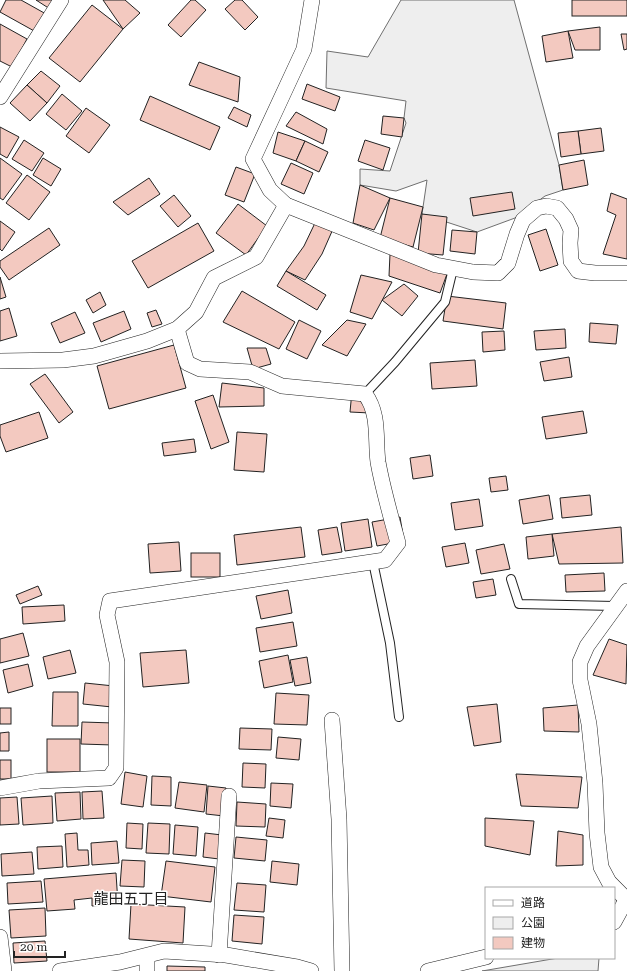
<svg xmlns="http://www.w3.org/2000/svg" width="627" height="971" font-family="'Roboto Serif','Noto Sans JP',serif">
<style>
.green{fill:#eee;stroke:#6f6f6f}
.building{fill:#f3c9c0;stroke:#222}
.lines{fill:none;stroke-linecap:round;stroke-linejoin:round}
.lane-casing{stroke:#222;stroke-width:10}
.street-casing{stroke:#222;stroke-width:16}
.lane{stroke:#fff;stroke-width:8}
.street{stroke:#fff;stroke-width:15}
.labels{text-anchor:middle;stroke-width:3;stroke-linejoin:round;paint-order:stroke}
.neighbourhood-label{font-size:15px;fill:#222;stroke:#fff}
</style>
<rect width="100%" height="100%" fill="#fff"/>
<!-- green -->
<g class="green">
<polygon points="401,0 514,0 559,165 563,190 545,196 515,218 477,232 422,214 427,180 396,191 360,185 360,169 390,171 406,123 404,118 406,101 326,88 327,51 368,57"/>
<polygon points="558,958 599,958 598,971 482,971"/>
</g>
<!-- building -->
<g class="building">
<polygon points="6,0 21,0 46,14 36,32 0,12"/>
<polygon points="36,0 56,0 50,9"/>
<polygon points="103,0 125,0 140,13 123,29"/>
<polygon points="191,0 195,0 206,10 181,37 168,25"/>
<polygon points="235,0 242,0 258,17 245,30 225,9"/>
<rect x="572" y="0" width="55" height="16"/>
<polygon points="92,5 123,29 80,82 49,58"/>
<polygon points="0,24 27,39 12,67 0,61"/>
<polygon points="600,27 600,50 575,50 568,31"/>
<polygon points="568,31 573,58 546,62 542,36"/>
<polygon points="621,34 627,34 627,49 624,50"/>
<polygon points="199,62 240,77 238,102 189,85"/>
<polygon points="41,71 60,86 47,103 27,85"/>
<polygon points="307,84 340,97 335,111 302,99"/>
<polygon points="27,85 47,103 30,121 10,103"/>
<polygon points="62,94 82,111 66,130 46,114"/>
<polygon points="150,96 220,127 210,150 140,120"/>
<polygon points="234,107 251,115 247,127 228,118"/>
<polygon points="86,108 110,125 89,153 66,136"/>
<polygon points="296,112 327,129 323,144 286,126"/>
<polygon points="383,116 404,118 402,137 381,134"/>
<polygon points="0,127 19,137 7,158 0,154"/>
<polygon points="601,128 604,151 581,154 578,131"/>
<polygon points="578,131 581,154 561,157 558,133"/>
<polygon points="278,132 305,141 296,161 273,153"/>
<polygon points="24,140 44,153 32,171 12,159"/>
<polygon points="365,140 390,148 383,170 358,161"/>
<polygon points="305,141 328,152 319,172 296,161"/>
<polygon points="0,158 22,174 3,200 0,198"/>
<polygon points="43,158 61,169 51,186 33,175"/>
<polygon points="584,160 588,185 563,190 559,165"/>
<polygon points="291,163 313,173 304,194 281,184"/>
<polygon points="236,167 255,174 244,202 225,195"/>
<polygon points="27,175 50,192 29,220 6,203"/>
<polygon points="149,178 160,194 128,215 113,202"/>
<polygon points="360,185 390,198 374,230 353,223"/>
<polygon points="512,192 515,209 473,216 470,198"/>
<polygon points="611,193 627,199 627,259 603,254 616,215 607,211"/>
<polygon points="174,195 191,216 178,227 160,206"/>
<polygon points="390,198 423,207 413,247 380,238"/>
<polygon points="238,204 267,226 246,255 216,233"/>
<polygon points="422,214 447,217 443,255 418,253"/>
<polygon points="0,221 15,232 2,251 0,249"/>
<polygon points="198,223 214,251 148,288 132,261"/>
<polygon points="315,223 333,229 322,254 305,280 286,271 304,246"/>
<polygon points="49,228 60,245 9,280 0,267 0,261"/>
<polygon points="546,229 558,265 540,271 528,235"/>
<polygon points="452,230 477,232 475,254 450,251"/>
<polygon points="390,254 447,274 440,293 389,276"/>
<polygon points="286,271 326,295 317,310 277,286"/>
<polygon points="361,275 392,282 372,319 350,312"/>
<polygon points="0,277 6,297 0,299"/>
<polygon points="404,284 418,296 402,316 382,300"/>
<polygon points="242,291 295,322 279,349 223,322"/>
<polygon points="100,292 106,305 93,313 86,300"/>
<polygon points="447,296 506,303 503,329 443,321"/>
<polygon points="9,308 17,336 0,341 0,311"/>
<polygon points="156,310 162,324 152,327 147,313"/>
<polygon points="124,311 131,329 101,342 93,323"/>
<polygon points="75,312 85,333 60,343 51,323"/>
<polygon points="299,320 321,331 307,359 286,349"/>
<polygon points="347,320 366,324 347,356 322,345"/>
<polygon points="590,323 618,325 616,344 589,342"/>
<polygon points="565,329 566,348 536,350 534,331"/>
<polygon points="504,331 505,350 483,352 482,332"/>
<polygon points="174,345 186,388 109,409 97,366"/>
<polygon points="247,348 266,348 271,364 253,369"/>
<polygon points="569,357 572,377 544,381 540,362"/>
<polygon points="475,360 477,386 432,389 430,363"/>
<polygon points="45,374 73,412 59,423 30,384"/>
<polygon points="222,383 264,388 264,406 219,407"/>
<polygon points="352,391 370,413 350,412"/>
<polygon points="213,395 229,442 211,449 195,401"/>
<polygon points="583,411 587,433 546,439 542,417"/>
<polygon points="39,412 48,438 6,452 0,436 0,425"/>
<polygon points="237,432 267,434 264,472 234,470"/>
<polygon points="194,439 196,452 164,456 162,443"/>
<polygon points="430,455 433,476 413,479 410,458"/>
<polygon points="506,476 508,490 491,492 489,478"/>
<polygon points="549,495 553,519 523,524 519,500"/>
<polygon points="590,495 592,515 562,518 560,498"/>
<polygon points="479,499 483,526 455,530 451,503"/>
<polygon points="400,517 404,541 377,546 372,522"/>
<polygon points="368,519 372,547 345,551 341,523"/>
<polygon points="301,527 305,557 237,565 234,535"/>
<polygon points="337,527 342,552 322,555 318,530"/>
<polygon points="621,527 623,563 559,564 552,534"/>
<polygon points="552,534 554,556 528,559 526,537"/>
<polygon points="179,542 181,571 150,573 148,544"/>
<polygon points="465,543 469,563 446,567 442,547"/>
<polygon points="504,544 510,569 481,574 476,550"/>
<rect x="191" y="553" width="29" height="24"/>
<polygon points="604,573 605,591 566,592 565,575"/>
<polygon points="493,579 496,595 476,598 473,582"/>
<polygon points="38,586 42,595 20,604 16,595"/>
<polygon points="288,590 292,613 261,619 256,596"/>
<polygon points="64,605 65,621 23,624 22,607"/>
<polygon points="293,622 297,646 260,652 256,628"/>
<polygon points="23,633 29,656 0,663 0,639"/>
<polygon points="609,639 627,645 626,684 593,675"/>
<polygon points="70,650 76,673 48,679 43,657"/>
<polygon points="186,650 189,683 143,687 140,653"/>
<polygon points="288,655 293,682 264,688 259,661"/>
<polygon points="307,657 311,683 295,686 290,660"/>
<polygon points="28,664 33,686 8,693 3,670"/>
<polygon points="85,683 114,686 112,707 83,704"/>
<polygon points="53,692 78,692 78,726 52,726"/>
<polygon points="276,693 309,695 307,725 274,724"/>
<polygon points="497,704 501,742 474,746 467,707"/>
<polygon points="578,705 579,732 544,731 543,708"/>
<rect x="0" y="708" width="11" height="16"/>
<polygon points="82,722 114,723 113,745 81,744"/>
<polygon points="240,728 272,729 271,750 239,749"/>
<polygon points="9,732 9,751 0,751 0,733"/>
<polygon points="278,737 301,739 299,760 276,758"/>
<rect x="47" y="739" width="33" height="33"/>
<rect x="0" y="760" width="11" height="19"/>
<polygon points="243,763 266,764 265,788 242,787"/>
<polygon points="125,772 147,776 143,807 121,804"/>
<polygon points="516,774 582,777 578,808 521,806"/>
<polygon points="152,776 171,777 171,806 151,805"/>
<polygon points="179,782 207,785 204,812 175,808"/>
<polygon points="271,783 293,784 291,808 270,806"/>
<polygon points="208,786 226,788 224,816 206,814"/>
<polygon points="102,791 104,818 83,819 82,792"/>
<polygon points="80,792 81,819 57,821 55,793"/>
<polygon points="52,796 53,823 23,825 21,798"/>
<polygon points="17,797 19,824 0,825 0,798"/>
<polygon points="237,802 266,804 265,827 236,826"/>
<polygon points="269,818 285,820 283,838 266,836"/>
<polygon points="485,818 534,821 530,855 485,846"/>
<polygon points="127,823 143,824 142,849 126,848"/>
<polygon points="148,823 170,824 169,854 146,853"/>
<polygon points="175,825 198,827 196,856 173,854"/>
<polygon points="558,831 583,835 583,865 556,866"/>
<polygon points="77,833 78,850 88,850 89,865 67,867 65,834"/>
<polygon points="205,833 222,835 219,859 203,857"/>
<polygon points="236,837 267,840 265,861 234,858"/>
<polygon points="117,841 119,863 92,865 91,843"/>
<polygon points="62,846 63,867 38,869 37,847"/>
<polygon points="32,852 34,874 2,876 1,854"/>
<polygon points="122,860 145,861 144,887 120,886"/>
<polygon points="166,861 215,867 211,902 161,896"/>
<polygon points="272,861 299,864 297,885 270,882"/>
<polygon points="116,873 118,904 92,906 92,898 74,900 75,909 47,911 44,879"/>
<polygon points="41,881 43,902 8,904 7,883"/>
<polygon points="237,883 266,885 264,912 234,910"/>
<polygon points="131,904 185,907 183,943 129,939"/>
<polygon points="45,908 46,936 11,938 9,910"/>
<polygon points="234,915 264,917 262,944 232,941"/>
<polygon points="45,941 47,961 14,963 13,943"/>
<polygon points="167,966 205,967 205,971 167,971"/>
</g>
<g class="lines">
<defs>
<g id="lane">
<polyline points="365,394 395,362 445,302 453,269"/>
<polyline points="373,562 390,643 399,717"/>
<polyline points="511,579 519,604 615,606"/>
</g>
<g id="street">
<polyline points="312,0 304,49 253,159 270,190 286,205 436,265 473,272 498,273 508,263 517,234 523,220 537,208 546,206 557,208 566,219 571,230 570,243 571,261 578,271 595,273 627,273"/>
<polyline points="0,97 61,0"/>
<polyline points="0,361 63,360 94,356 147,341 177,329 196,312 214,278 256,257 286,205"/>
<polyline points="627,591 587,646 580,662 580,680 589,724 595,783 597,833 601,867 609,882 627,900"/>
<polyline points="332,720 339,819 342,971"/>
<path d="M0 788 39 781 109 778 116 768 117 662 107 615 110 601 385 560 398 543C391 517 383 490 378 462 375 440 380 414 365 394L282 386 250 372 200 369 187 363 177 329"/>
<polyline points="614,922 626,900"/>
<polyline points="0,937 4,971"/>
<polyline points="219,955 229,796"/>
<polyline points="60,971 120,962 164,951 226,955 297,967 311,971"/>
<polyline points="147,971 147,956"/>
<polyline points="428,971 486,957"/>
</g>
</defs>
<!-- lane casing -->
<use href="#lane" class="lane-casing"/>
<!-- street casing -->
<use href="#street" class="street-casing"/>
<!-- lane -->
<use href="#lane" class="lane"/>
<!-- street -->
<use href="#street" class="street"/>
</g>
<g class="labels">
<!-- neighbourhood labels -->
<g class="neighbourhood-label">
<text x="131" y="904">龍田五丁目</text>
</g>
</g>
<!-- legend -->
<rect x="485" y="887" width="130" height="72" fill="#ffffff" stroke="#a7a7a7"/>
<rect x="493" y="900" width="20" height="6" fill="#ffffff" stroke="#a7a7a7"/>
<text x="521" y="907" font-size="12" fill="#222222">道路</text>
<rect x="493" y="917" width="20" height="12" fill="#eeeeee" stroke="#a7a7a7"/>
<text x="521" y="927" font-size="12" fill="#222222">公園</text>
<rect x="493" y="937" width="20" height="12" fill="#f3c9c0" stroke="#a7a7a7"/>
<text x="521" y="947" font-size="12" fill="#222222">建物</text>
<!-- scale -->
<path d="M14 951v6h51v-6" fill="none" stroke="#222222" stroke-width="2"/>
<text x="20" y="951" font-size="12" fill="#222222" stroke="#ffffff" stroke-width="3" paint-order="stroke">20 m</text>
</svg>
